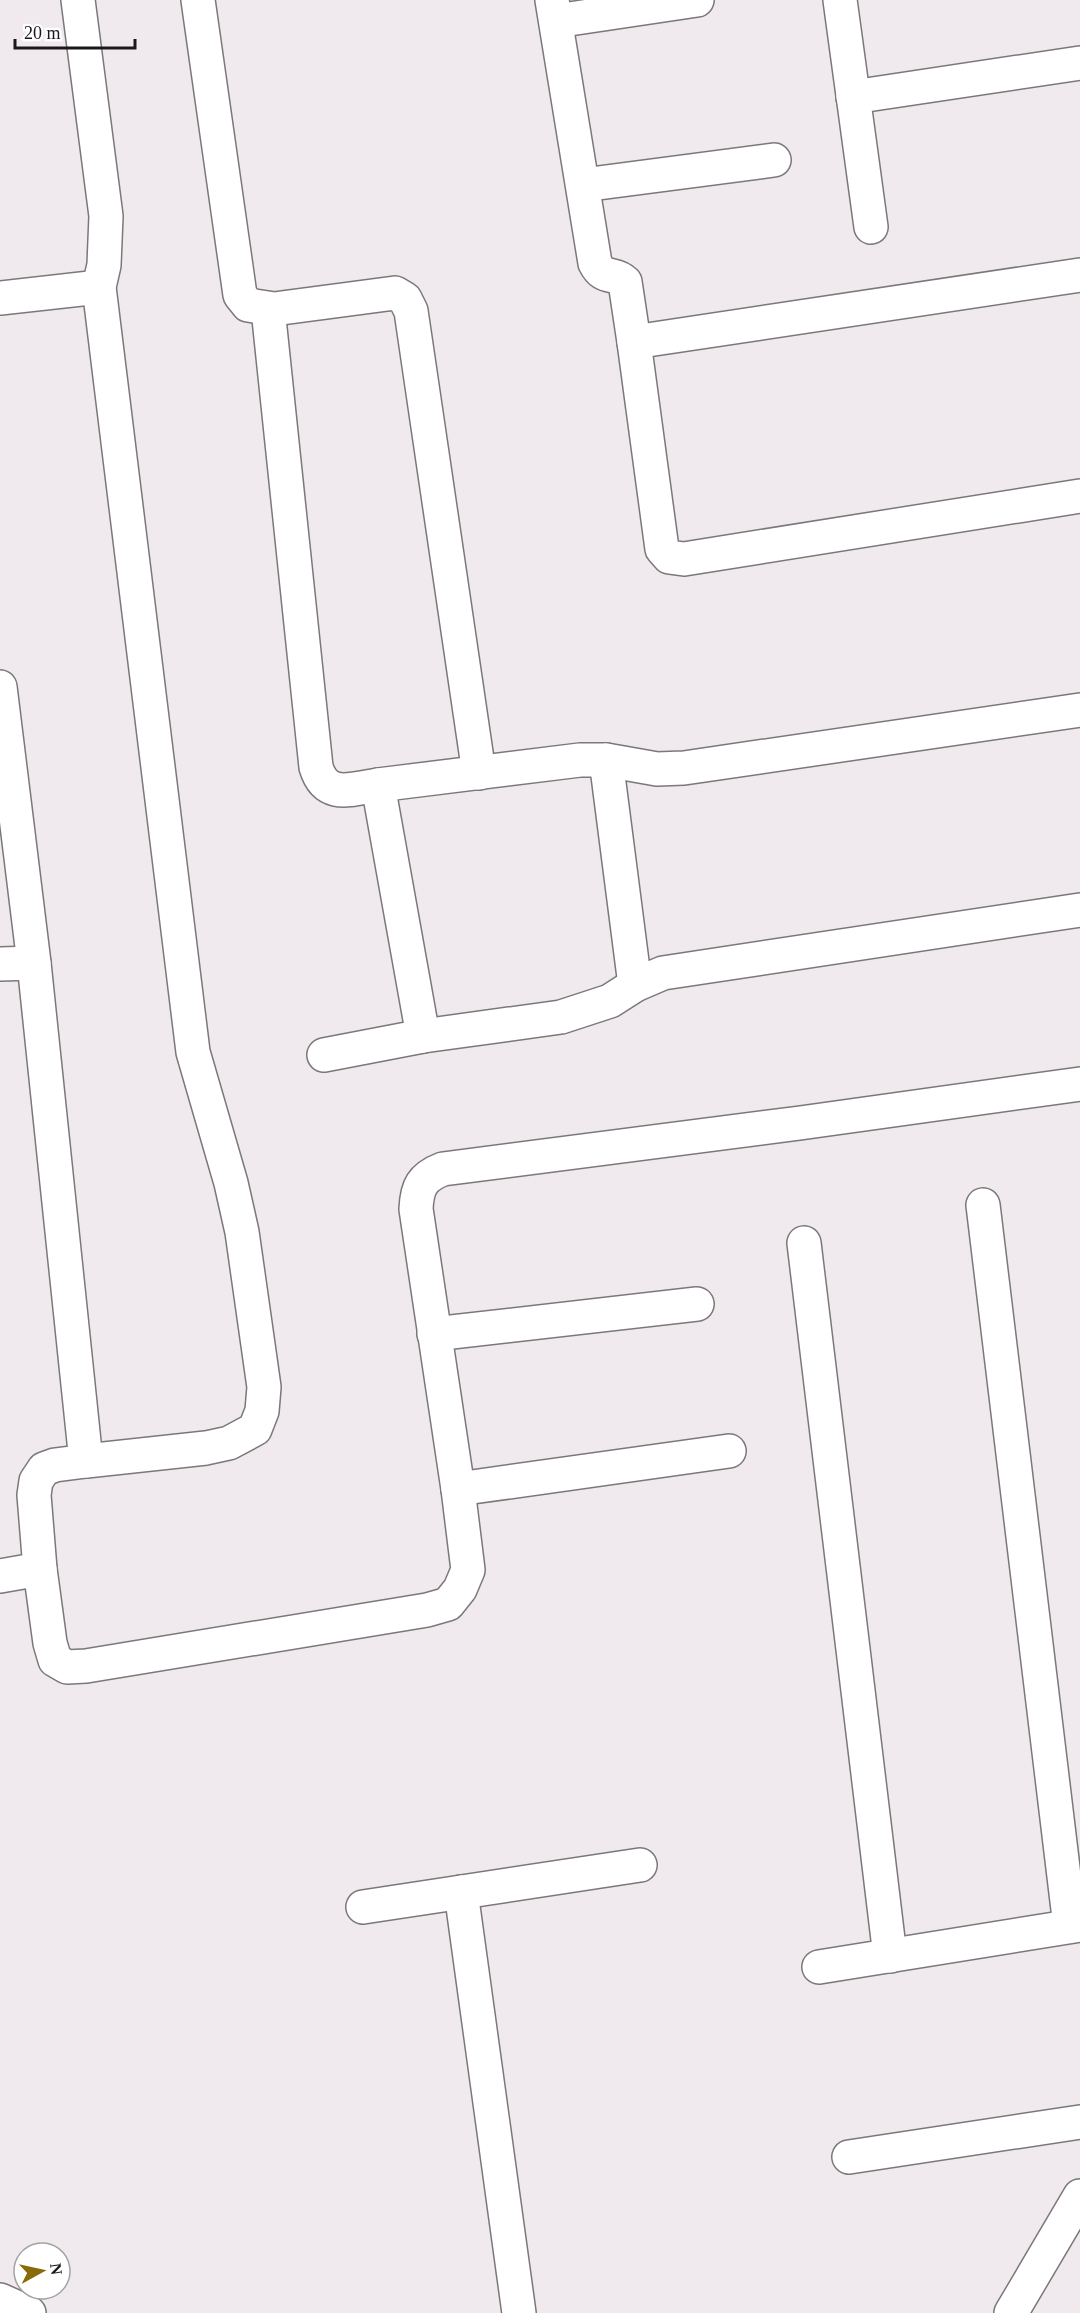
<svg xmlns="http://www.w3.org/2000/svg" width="1080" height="2313" font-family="Georgia,serif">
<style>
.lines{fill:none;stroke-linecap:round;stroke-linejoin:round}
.minor-casing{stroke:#7c777b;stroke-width:36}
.minor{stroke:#fff;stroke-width:33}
</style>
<rect width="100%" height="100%" fill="#f0eaef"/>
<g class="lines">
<defs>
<g id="minor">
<polyline points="198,0 240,295 248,305 274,309 395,293 405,299 411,311 479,773"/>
<path d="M552 0 595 263C604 281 614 271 625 282L634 342 1080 275"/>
<polyline points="840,0 871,227"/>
<polyline points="556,21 697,0"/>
<polyline points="853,97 1080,63"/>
<polyline points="583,185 774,160"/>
<polyline points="0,298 99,287"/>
<path d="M268 309 316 767C326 800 351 789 378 785L423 1036"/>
<polyline points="634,342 662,549 669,557 684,559 1080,496"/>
<polyline points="0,687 34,963 86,1461 206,1448 229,1443 255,1429 262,1411 264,1387 242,1232 231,1183 193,1052 99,287 104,265 106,216 78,0"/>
<polyline points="606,760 635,985"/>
<polyline points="378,785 580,760 606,760 657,769 684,768 1080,710"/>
<polyline points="0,964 34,963"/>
<polyline points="324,1055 423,1036 561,1017 610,1001 635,985 663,973 1080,910"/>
<polyline points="983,1205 1070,1926"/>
<polyline points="804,1243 890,1956"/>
<polyline points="434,1334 697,1304"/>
<polyline points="458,1489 729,1451"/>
<path d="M40 1569 50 1643 55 1660 67 1667 86 1666 427 1610 448 1604 460 1589 468 1570 458 1489 416 1209C417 1187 422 1177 443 1169L800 1123 1080 1084"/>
<polyline points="0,1576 40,1569 34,1495 36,1481 44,1469 55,1465 86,1461"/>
<polyline points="461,1892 519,2313"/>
<polyline points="363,1907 640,1865"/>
<polyline points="819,1967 1080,1925"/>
<polyline points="849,2157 1080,2122"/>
<polyline points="0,2300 29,2313"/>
<polyline points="1011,2313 1080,2196"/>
</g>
</defs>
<!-- minor casing -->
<use href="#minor" class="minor-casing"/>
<!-- minor -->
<use href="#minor" class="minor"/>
</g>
<!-- north arrow -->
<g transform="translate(42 2271) rotate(82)"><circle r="28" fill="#ffffff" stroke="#a3a3a3" stroke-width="1.5"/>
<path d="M0-4.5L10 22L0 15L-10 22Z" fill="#886a07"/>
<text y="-9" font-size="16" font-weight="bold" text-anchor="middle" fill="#1a181a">N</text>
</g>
<!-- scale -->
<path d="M15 39v9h120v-9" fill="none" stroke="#1a181a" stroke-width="3"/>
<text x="24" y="39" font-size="18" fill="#1a181a" stroke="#ffffff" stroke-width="4.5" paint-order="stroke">20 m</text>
</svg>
